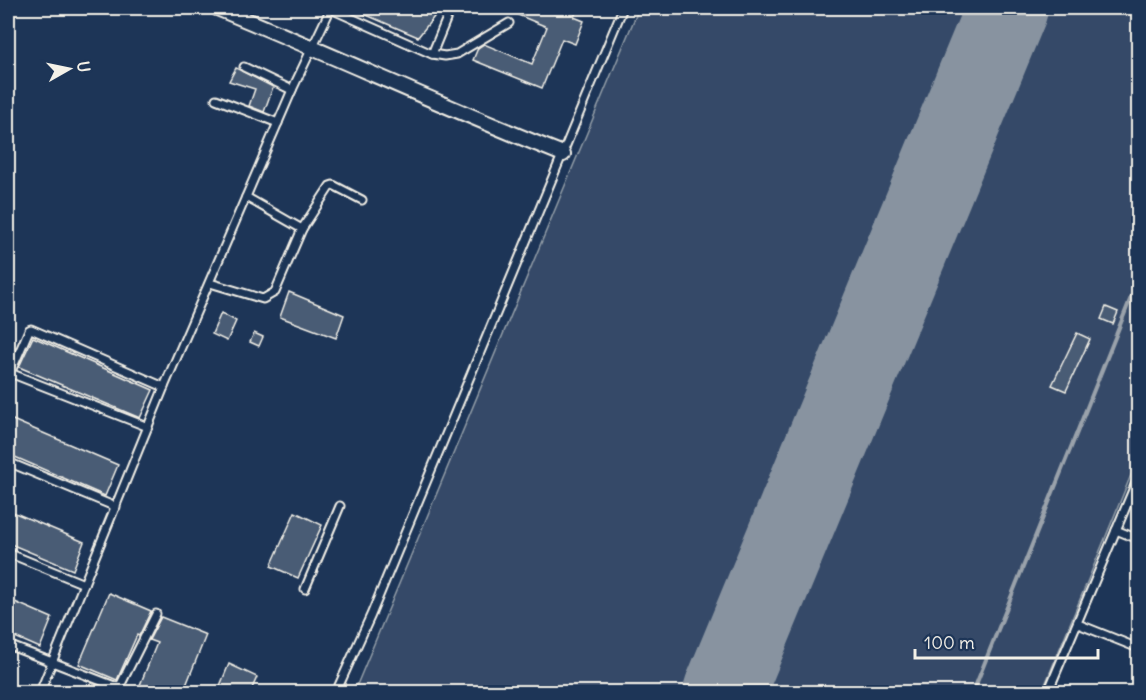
<svg xmlns="http://www.w3.org/2000/svg" width="1146" height="700" font-family="Delius,sans-serif">
<style>
.green{fill:#354a67;stroke:#949ea8;stroke-width:1.5}
.lines{fill:none;stroke-linecap:round;stroke-linejoin:round}
.stream{stroke:#9aa2ab;stroke-width:4}
.runway{stroke:#8893a0;stroke-width:82}
.building{fill:#485b74;stroke:#f4f1e8;stroke-width:1.5}
.service-casing{stroke:#f4f1e8;stroke-width:11}
.minor-casing{stroke:#f4f1e8;stroke-width:18}
.service{stroke:#1d3557;stroke-width:7}
.minor{stroke:#1d3557;stroke-width:14}
</style>
<rect width="100%" height="100%" fill="#1d3557"/>
<filter id="ink" filterUnits="userSpaceOnUse"><feTurbulence type="fractalNoise" baseFrequency=".0167" numOctaves="2"/><feDisplacementMap in="SourceGraphic" scale="12" xChannelSelector="R" yChannelSelector="G"/><feConvolveMatrix kernelMatrix="1 2 1 2 8 2 1 2 1" color-interpolation-filters="sRGB"/></filter>
<g filter="url(#ink)">
<!-- green -->
<polygon class="green" points="639,8 1138,8 1138,458 1042,692 354,692"/>
<g class="lines">
<!-- stream -->
<polyline class="stream" points="973,692 1138,280"/>
<!-- runway -->
<polyline class="runway" points="724,692 1007,8"/>
</g>
<!-- building -->
<g class="building">
<polygon points="350,8 441,8 418,37"/>
<polygon points="501,8 541,8 554,13 556,8 578,8 574,17 584,21 575,44 562,39 542,88 473,60 478,48 484,44 532,64 547,27"/>
<polygon points="236,68 273,87 264,112 249,106 255,89 229,81"/>
<polygon points="289,292 344,315 336,338 280,317"/>
<polygon points="1106,307 1118,312 1113,324 1101,319"/>
<polygon points="221,313 236,321 227,341 212,334"/>
<polygon points="254,333 263,337 259,346 250,342"/>
<polygon points="1077,333 1090,339 1066,391 1052,385"/>
<polygon points="33,337 153,390 140,418 19,367"/>
<polygon points="8,418 118,465 105,496 8,454"/>
<polygon points="8,510 84,542 73,570 8,543"/>
<polygon points="295,512 322,525 298,578 271,566"/>
<polygon points="109,593 151,611 139,636 137,635 117,680 79,664"/>
<polygon points="8,599 52,618 40,648 8,634"/>
<polygon points="161,617 206,635 183,693 144,693 138,690 157,643 149,640"/>
<polygon points="229,664 257,677 250,693 217,693"/>
</g>
<g class="lines">
<defs>
<g id="service">
<polyline points="331,9 432,54 445,56 457,54 509,23"/>
<polyline points="432,54 446,20 449,8"/>
<polyline points="244,67 292,90"/>
<polyline points="216,99 278,123"/>
<polyline points="246,197 302,229 330,186 333,185 362,200"/>
<polyline points="210,283 263,299 275,292 302,229"/>
<polyline points="10,373 148,427"/>
<polyline points="8,378 29,330 31,329 164,387"/>
<polyline points="8,462 116,507"/>
<polyline points="1116,530 1138,539"/>
<polyline points="8,553 84,584"/>
<polyline points="305,589 340,506"/>
<polyline points="1078,624 1138,648"/>
<polyline points="8,645 130,692"/>
<polyline points="119,688 156,614"/>
<polyline points="40,692 164,387 292,90 331,8"/>
<polyline points="336,692 371,615 623,8"/>
<polyline points="1048,692 1138,478"/>
</g>
<path id="minor" d="M217 8C333 55 446 108 563 154"/>
</defs>
<!-- service casing -->
<use href="#service" class="service-casing"/>
<!-- minor casing -->
<use href="#minor" class="minor-casing"/>
<!-- service -->
<use href="#service" class="service"/>
<!-- minor -->
<use href="#minor" class="minor"/>
</g>
</g>
<!-- margin -->
<rect width="1146" height="700" fill="none" stroke="#1d3557" stroke-width="30"/>
<rect x="15" y="15" width="1116" height="670" fill="none" stroke="#f4f1e8" stroke-width="2" filter="url(#ink)"/>
<!-- north arrow -->
<g transform="translate(69 69) rotate(81)" stroke="#1d3557" stroke-width="4.5" paint-order="stroke">
<path d="M0-4.5L10 22L0 15L-10 22Z" fill="#f4f1e8"/>
<text y="-9" font-size="16" font-weight="bold" text-anchor="middle" fill="#f4f1e8">U</text>
</g>
<!-- scale -->
<path d="M915 649v9h183v-9" fill="none" stroke="#f4f1e8" stroke-width="3"/>
<text x="924" y="649" font-size="18" fill="#f4f1e8" stroke="#1d3557" stroke-width="4.5" paint-order="stroke">100 m</text>
</svg>
